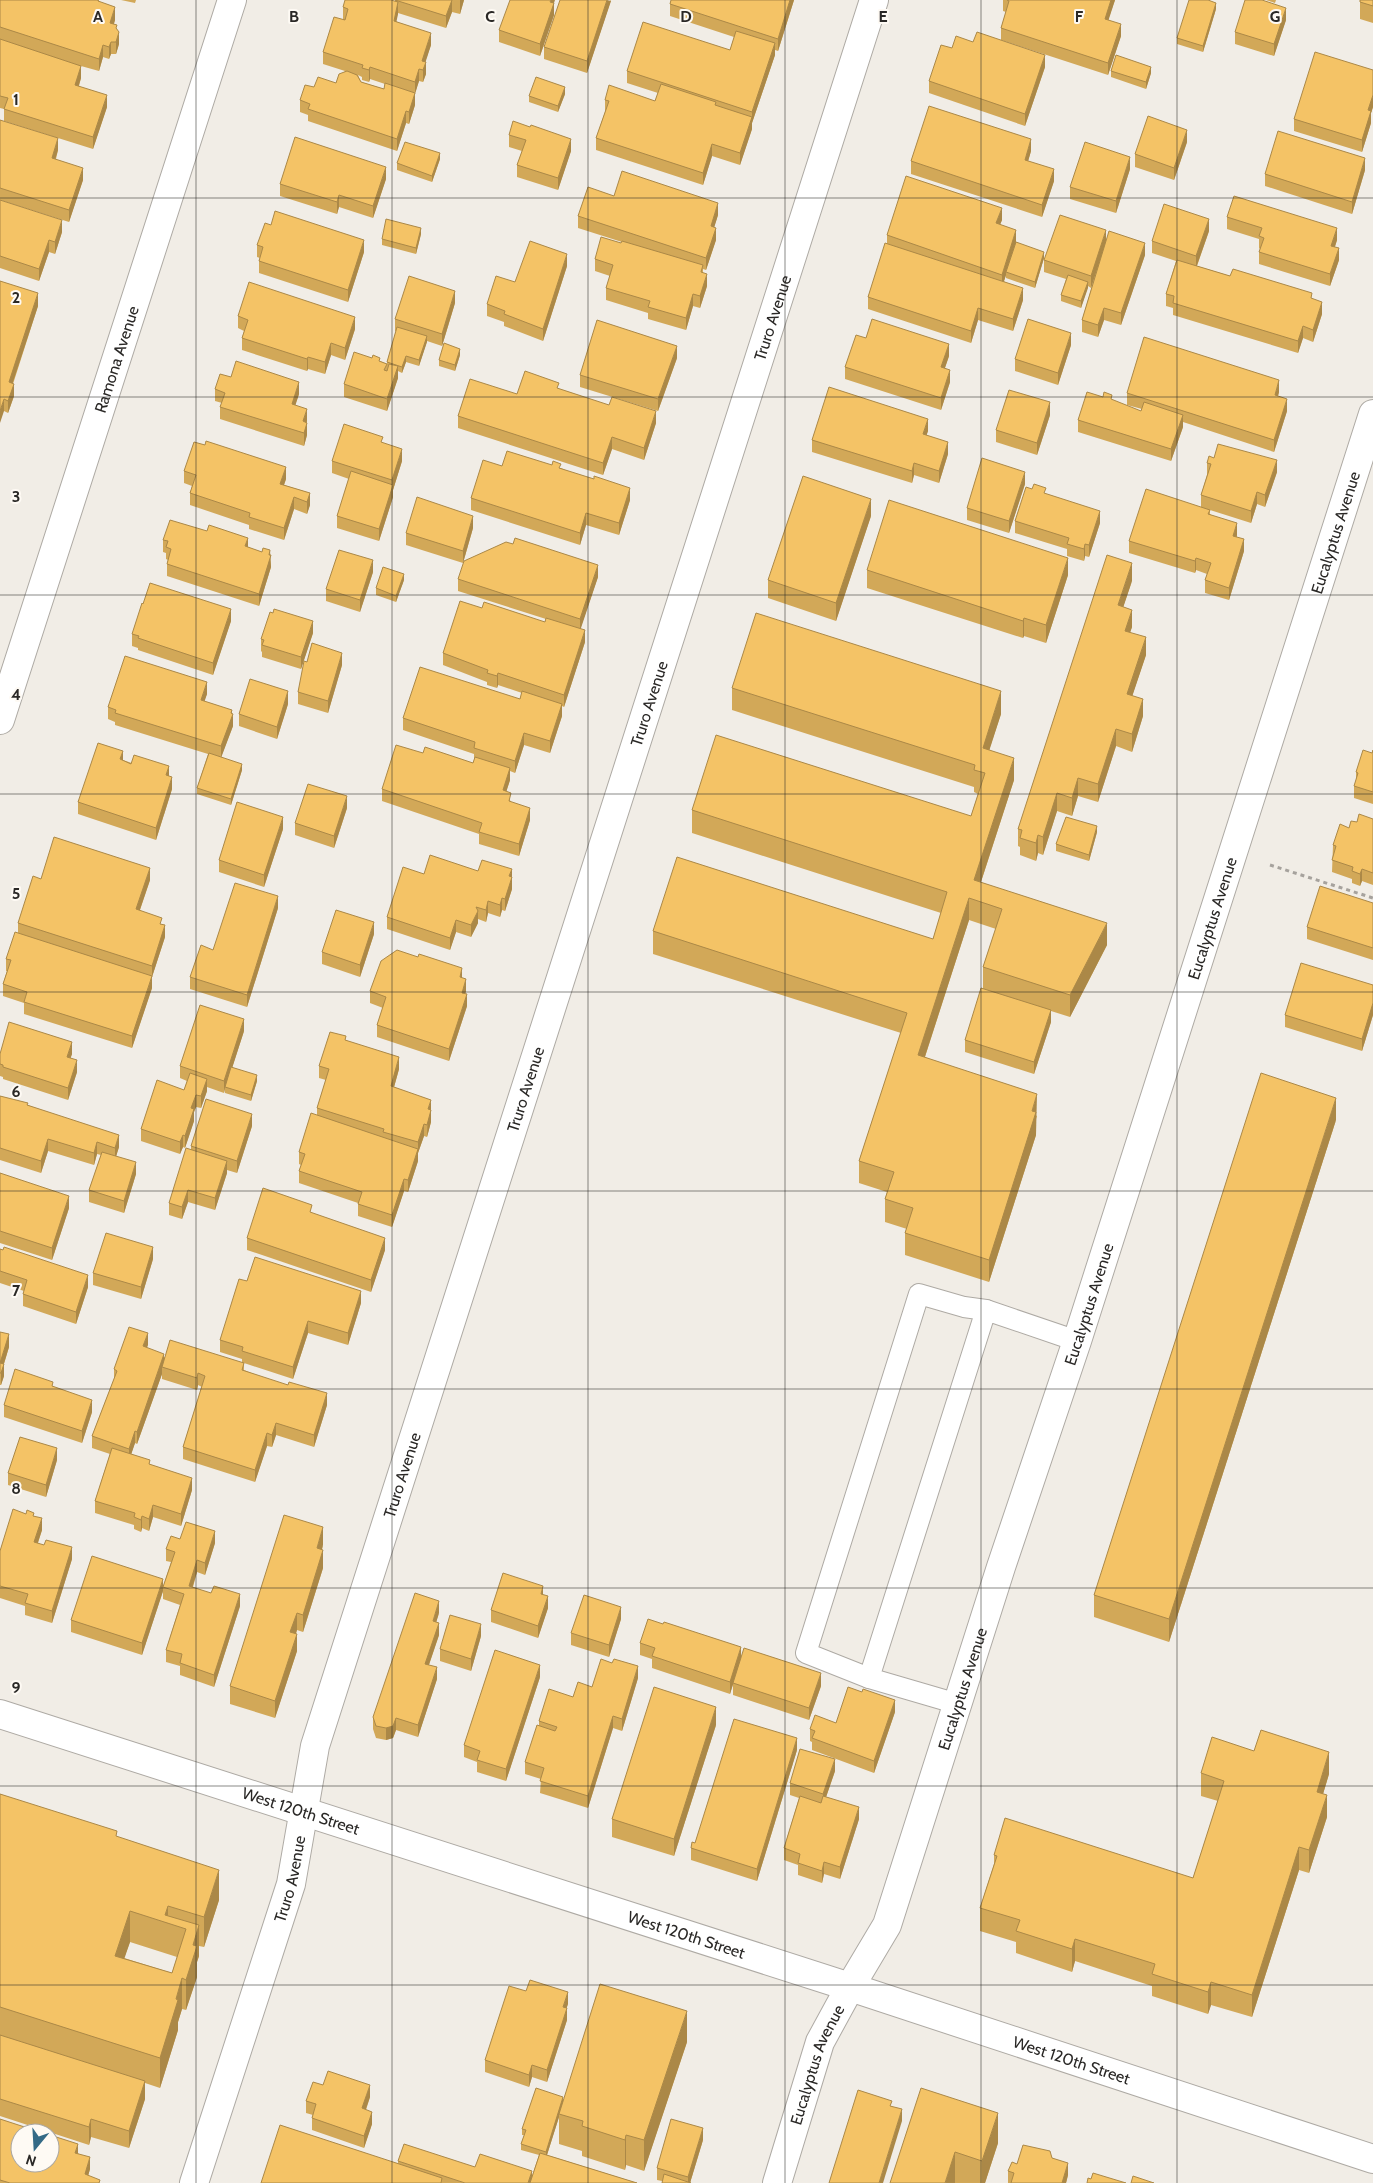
<svg xmlns="http://www.w3.org/2000/svg" width="1373" height="2183" font-family="Cabin,sans-serif">
<style>
.lines{fill:none;stroke-linecap:round;stroke-linejoin:round}
.lane-casing{stroke:#aeaaa4;stroke-width:22}
.street-casing{stroke:#aeaaa4;stroke-width:30}
.secondary-casing{stroke:#aeaaa4;stroke-width:30}
.path{stroke:#a6a29d;stroke-width:3;stroke-dasharray:4 4;stroke-linecap:butt}
.lane{stroke:#fff;stroke-width:20}
.street{stroke:#fff;stroke-width:28}
.secondary{stroke:#fff;stroke-width:28}
.wall{fill:#d2a858;fill-rule:evenodd}
.shaded-wall{fill:#ab8847}
.building{fill:#f4c366;stroke:#ab8847;fill-rule:evenodd}
.grid{fill:none;stroke:#2a2826;stroke-width:1;stroke-opacity:0.55}
.labels{text-anchor:middle;stroke-width:4;stroke-linejoin:round;paint-order:stroke}
.street-label{font-size:16px;fill:#2a2826;stroke:#fefaf4}
.grid-label{font-size:16px;text-anchor:middle;font-weight:bold;fill:#2a2826;stroke:#fefaf4;stroke-width:4;stroke-linejoin:round;paint-order:stroke}
</style>
<rect width="100%" height="100%" fill="#f1ede6"/>
<g class="lines">
<defs>
<g id="lane">
<polyline points="869,1678 806,1653 919,1294 964,1307 986,1310"/>
<polyline points="958,1704 869,1678 986,1310 1077,1341"/>
</g>
<g id="street">
<path id="s1" d="M850 1987 887 1925 1001 1567 1077 1341 1373 414"/>
<path id="s2" d="M194 2183 291 1884 315 1746 874 0"/>
</g>
<g id="secondary">
<path id="s3" d="M0 720 232 0"/>
<path id="s4" d="M0 1714 850 1987 1373 2159"/>
<path id="s5" d="M777 2183 820 2042 850 1987"/>
</g>
</defs>
<!-- lane casing -->
<use href="#lane" class="lane-casing"/>
<!-- street casing -->
<use href="#street" class="street-casing"/>
<!-- secondary casing -->
<use href="#secondary" class="secondary-casing"/>
<!-- path -->
<polyline class="path" points="1270,865 1373,898"/>
<!-- lane -->
<use href="#lane" class="lane"/>
<!-- street -->
<use href="#street" class="street"/>
<!-- secondary -->
<use href="#secondary" class="secondary"/>
</g>
<!-- wall -->
<g class="wall">
<polygon points="0,0 99,0 99,2 115,20 114,24 117,30 119,44 116,54 111,54 109,59 103,57 99,71 81,66 81,78 79,86 107,107 93,149 4,121 4,109 0,108"/>
<polygon points="121,0 136,0 135,3"/>
<path d="M395 0H464L460 14 452 12 446 28 398 13 396 21 431 45 425 62 426 74 423 82 419 81 415 93V105L409 124 406 123 397 151 308 121V115L300 112V100L314 87 336 83 345 71 323 64V52L343 19V7L395 1ZM358 75 362 77V80L369 82 370 79 385 84 384 89 361 82Z"/>
<polygon points="611,0 587,73 544,59 544,47"/>
<polygon points="671,0 794,0 778,51 775,50 775,55 752,123 752,129 740,165 712,156 703,185 596,150 596,138 605,112 605,100 655,101 658,93 627,83 627,71 730,50 734,37 670,16 670,4"/>
<polygon points="1003,0 1115,0 1108,20 1121,36 1108,75 1001,40 1001,28 1006,12 1003,11"/>
<polygon points="1266,0 1276,0 1275,3"/>
<polygon points="1373,0 1373,23 1360,19 1360,2"/>
<polygon points="554,3 554,15 540,56 499,42 499,30"/>
<polygon points="1216,9 1203,52 1177,44 1177,38"/>
<polygon points="1286,20 1274,56 1235,44 1235,32"/>
<polygon points="973,42 1045,67 1025,126 929,93 929,81 952,48"/>
<polygon points="1373,70 1373,107 1371,113 1371,123 1362,152 1294,131 1294,119"/>
<polygon points="1111,71 1151,73 1146,89 1111,77"/>
<polygon points="565,94 558,112 529,102 529,96"/>
<polygon points="0,120 58,150 56,159 83,180 69,222 0,200"/>
<polygon points="509,135 571,151 558,190 517,177 517,165 522,151 509,147"/>
<polygon points="1187,142 1174,180 1135,167 1135,154"/>
<polygon points="1031,151 1028,161 1054,181 1042,217 911,174 911,161"/>
<polygon points="440,159 432,182 397,170 397,163"/>
<polygon points="1130,169 1116,213 1070,199 1070,187"/>
<polygon points="1365,170 1352,214 1265,186 1265,174"/>
<polygon points="386,179 373,218 339,207 337,214 280,196 280,184"/>
<polygon points="614,196 718,215 714,227 716,240 706,270 703,269 703,273 707,286 700,308 693,306 686,330 648,319 648,313 606,300 606,288 610,276 595,271 595,259 622,242 578,228 578,216"/>
<polygon points="0,200 62,232 55,254 49,252 39,281 0,268"/>
<polygon points="1227,217 1337,240 1335,247 1339,260 1330,286 1259,264 1259,252 1260,249 1259,248 1259,239 1227,229"/>
<polygon points="1002,220 1000,224 1016,242 1044,258 1035,288 1006,278 1006,275 1004,281 1023,300 1013,331 978,320 971,343 868,309 868,297 887,244 887,235"/>
<polygon points="1209,231 1197,266 1230,276 1312,299 1322,314 1313,342 1303,338 1298,353 1173,315 1173,308 1166,306 1166,294 1176,261 1152,253 1152,241"/>
<polygon points="421,234 416,254 382,245 382,239"/>
<polygon points="1106,240 1145,255 1121,325 1104,320 1098,337 1082,332 1082,320 1098,266 1091,288 1088,286 1081,308 1061,301 1061,295 1066,279 1044,272 1044,260"/>
<polygon points="257,245 364,252 348,302 259,273 259,261 260,258 257,257"/>
<polygon points="567,266 543,341 504,326 504,322 487,316 487,304 515,282"/>
<polygon points="0,281 38,306 13,384 14,396 8,413 4,411"/>
<polygon points="455,303 442,346 427,341 419,366 406,362 402,373 398,371 398,378 387,411 344,397 344,384 380,361 387,364 387,362 396,331 395,331 395,319"/>
<polygon points="238,316 355,329 345,360 331,355 325,374 308,369 307,371 242,350 242,338 244,331 238,328"/>
<polygon points="866,338 949,356 945,368 950,382 941,410 845,379 845,367"/>
<polygon points="1071,345 1058,385 1015,371 1015,359"/>
<polygon points="460,355 455,371 439,366 439,360"/>
<polygon points="677,358 658,411 580,387 580,375"/>
<polygon points="231,377 299,394 295,405 307,421 307,435 304,446 220,419 220,407 222,403 215,401 215,389"/>
<polygon points="559,389 656,423 644,460 612,449 603,475 458,428 458,416 517,394"/>
<polygon points="1279,392 1278,396 1287,411 1274,452 1183,422 1183,427 1171,461 1078,432 1078,420 1141,411 1142,409 1127,405 1127,393"/>
<polygon points="1050,415 1037,455 996,442 996,430"/>
<polygon points="928,431 926,435 948,454 939,483 914,475 912,483 812,452 812,440"/>
<polygon points="1214,458 1277,472 1265,507 1257,504 1251,523 1210,510 1210,514 1237,535 1237,537 1244,551 1229,600 1205,593 1205,580 1207,574 1196,570 1195,573 1129,553 1129,541 1201,507 1201,495 1207,475 1207,463"/>
<polygon points="332,461 402,461 393,490 393,497 379,541 337,528 337,516 349,479 332,473"/>
<polygon points="502,466 561,468 630,500 619,535 586,525 580,545 471,510 471,498"/>
<polygon points="184,471 286,479 284,485 310,493 310,505 307,514 294,509 284,540 249,529 249,525 190,505 190,493 192,486 184,483"/>
<polygon points="1025,484 1009,533 967,520 967,508"/>
<polygon points="1046,494 1100,523 1089,557 1085,556 1084,561 1067,556 1067,549 1015,533 1015,521"/>
<polygon points="871,516 836,621 768,598 768,580"/>
<polygon points="473,528 463,563 406,545 406,533"/>
<polygon points="163,540 248,547 270,555 271,567 259,606 167,576 167,564 168,560 166,559 166,553 163,552"/>
<polygon points="867,570 1068,575 1046,643 1024,636 1023,638 867,588"/>
<polygon points="373,572 360,612 326,601 326,589"/>
<polygon points="598,577 580,629 585,642 564,707 562,706 562,716 550,753 524,745 515,773 510,771 510,780 506,792 511,802 530,820 519,856 479,844 479,834 382,801 382,789 423,753 473,763 474,760 474,754 403,730 403,718 520,699 522,693 498,685 497,688 487,685 487,682 443,665 443,653 482,608 545,622 546,619 458,591 458,579"/>
<polygon points="404,580 396,602 376,595 376,588"/>
<polygon points="1132,581 1123,607 1132,627 1130,632 1146,655 1132,696 1143,716 1132,752 1116,746 1098,802 1078,796 1072,816 1057,811 1043,855 1038,853 1036,861 1020,855 1020,847 1018,846 1018,829"/>
<polygon points="231,621 213,675 138,650 138,648 132,646 132,634"/>
<polygon points="313,633 301,669 262,657 262,652 261,651 261,639"/>
<polygon points="307,662 342,665 328,713 298,704 298,692"/>
<polygon points="732,688 1001,714 989,750 1014,780 981,882 1107,945 1070,1017 1051,1011 1051,1022 1034,1074 965,1052 965,1040 983,988 983,967 996,929 969,920 925,1057 1037,1116 1036,1119 1036,1135 989,1282 905,1255 905,1233 907,1229 885,1222 885,1199 887,1192 859,1183 859,1161 901,1033 653,954 653,931 933,939 941,913 692,833 692,810 971,816 978,794 974,792 974,787 732,710"/>
<polygon points="207,694 204,701 232,714 233,726 221,757 242,770 231,805 197,794 197,788 208,754 115,725 115,722 108,719 108,707"/>
<polygon points="288,704 277,739 239,726 239,714"/>
<polygon points="1373,750 1373,804 1354,798 1354,786 1356,781 1356,772 1372,753"/>
<polygon points="123,760 169,776 172,789 156,840 78,814 78,802"/>
<polygon points="347,808 334,848 295,835 295,823"/>
<polygon points="1373,819 1373,885 1362,881 1360,886 1352,883 1352,879 1332,872 1333,845 1349,828 1357,822"/>
<polygon points="283,829 264,887 219,872 219,860"/>
<polygon points="1097,832 1089,861 1056,851 1056,844"/>
<polygon points="478,871 512,877 512,889 505,911 502,910 500,917 488,913 486,922 478,919 478,923 471,937 456,932 450,950 387,929 387,917 424,874"/>
<polygon points="41,879 150,880 140,910 162,925 165,937 152,977 152,988 132,1048 24,1014 24,1003 3,996 3,984 7,971 6,971 6,959 18,933 18,923"/>
<polygon points="1373,903 1373,960 1307,939 1307,927"/>
<polygon points="278,908 247,1007 190,989 190,977 213,950"/>
<polygon points="374,934 360,977 322,964 322,952"/>
<polygon points="462,978 466,991 465,994 467,1006 449,1061 377,1037 377,1025 383,1008 370,1003 370,991"/>
<polygon points="1373,985 1373,1015 1362,1051 1285,1027 1285,1015"/>
<polygon points="244,1031 232,1068 257,1081 251,1101 225,1093 225,1089 224,1093 207,1087 207,1091 201,1108 196,1107 194,1112 194,1121 185,1148 183,1147 180,1154 141,1141 141,1129 184,1090 187,1081 180,1078 180,1066"/>
<polygon points="346,1040 399,1069 394,1087 431,1109 431,1122 427,1137 424,1136 418,1153 418,1161 408,1192 404,1191 392,1227 358,1216 358,1203 299,1183 299,1171 301,1165 299,1164 299,1152 317,1115 317,1108 326,1080 319,1078 319,1066"/>
<polygon points="0,1054 72,1054 70,1058 77,1072 68,1100 3,1079 3,1077 0,1076"/>
<polygon points="0,1096 28,1105 119,1147 116,1156 136,1174 124,1213 89,1202 89,1190 101,1155 97,1154 94,1165 48,1151 41,1173 0,1160"/>
<polygon points="1336,1120 1169,1642 1094,1617 1094,1595"/>
<polygon points="252,1126 237,1173 227,1170 227,1173 215,1210 188,1202 182,1219 169,1215 169,1203 191,1150 191,1146"/>
<polygon points="0,1173 69,1208 52,1260 0,1243"/>
<polygon points="312,1213 385,1250 371,1292 247,1250 247,1238"/>
<polygon points="0,1249 88,1287 76,1324 23,1306 23,1294 24,1291 0,1283"/>
<polygon points="153,1259 141,1299 93,1285 93,1273"/>
<polygon points="247,1281 361,1303 348,1345 308,1333 293,1379 244,1363 244,1370 327,1405 314,1447 276,1435 272,1447 267,1446 255,1482 183,1459 183,1447 202,1387 198,1385 197,1390 162,1379 162,1374 137,1444 135,1443 131,1454 150,1464 192,1490 181,1526 153,1517 149,1531 142,1528 141,1532 134,1529 134,1525 95,1513 95,1501 110,1454 92,1448 92,1436 114,1379 114,1369 148,1345 146,1348 164,1357 242,1363 242,1359 220,1352 220,1340"/>
<polygon points="0,1332 9,1347 4,1364 4,1376 1,1385 0,1385"/>
<polygon points="53,1386 92,1412 82,1443 4,1417 4,1405"/>
<polygon points="57,1460 46,1497 8,1485 8,1473"/>
<polygon points="34,1516 42,1530 38,1543 72,1559 52,1623 25,1615 25,1606 0,1598 0,1551"/>
<polygon points="180,1539 215,1543 205,1575 197,1572 193,1587 240,1606 214,1687 180,1675 180,1666 166,1662 166,1650 180,1605 163,1599 163,1587 171,1562 166,1561 166,1549"/>
<polygon points="323,1545 322,1550 323,1568 303,1632 297,1630 296,1634 297,1651 275,1718 230,1704 230,1686"/>
<polygon points="163,1591 142,1655 71,1632 71,1620"/>
<polygon points="543,1595 548,1608 538,1638 491,1622 491,1610"/>
<polygon points="439,1613 436,1622 439,1635 429,1665 437,1679 418,1737 396,1730 393,1738 386,1740 376,1738 373,1729 373,1717"/>
<polygon points="621,1619 609,1657 571,1645 571,1633"/>
<polygon points="481,1636 471,1671 440,1661 440,1649"/>
<polygon points="640,1643 741,1658 821,1686 809,1720 733,1695 733,1684 730,1694 652,1668 652,1659 640,1655"/>
<polygon points="540,1677 506,1781 477,1772 477,1762 464,1757 464,1745"/>
<polygon points="638,1678 622,1731 613,1728 588,1808 540,1793 541,1779 525,1774 525,1762 539,1726 539,1721 573,1697 592,1687"/>
<polygon points="895,1712 874,1773 812,1750 812,1742 810,1741 810,1729 836,1723"/>
<polygon points="716,1725 674,1856 612,1837 612,1819"/>
<polygon points="797,1750 757,1881 691,1860 691,1848"/>
<polygon points="1254,1751 1329,1774 1323,1794 1327,1817 1309,1873 1299,1870 1252,2017 1211,2005 1208,2014 1152,1996 1152,1986 1075,1961 1072,1972 1016,1953 1016,1942 980,1931 980,1908 994,1864 994,1855 1193,1878 1218,1801 1201,1796 1201,1773"/>
<polygon points="835,1771 826,1797 859,1819 840,1879 824,1874 822,1883 798,1875 798,1865 784,1860 784,1848 799,1798 790,1795 790,1783"/>
<path d="M0 1794 117 1837 219 1900 204 1947 199 1946V1956L197 1962V1977L186 2010 182 2009 178 2022V2030L160 2088 145 2083V2099L129 2148 91 2137 89 2145 0 2116ZM130 1942 177 1957 172 1973 124 1958Z"/>
<polygon points="568,2004 566,2008 567,2020 547,2082 532,2077 529,2087 485,2072 485,2060"/>
<polygon points="687,2042 644,2171 626,2165 625,2170 582,2156 582,2151 559,2144 559,2117 547,2155 637,2183 261,2183 398,2163 398,2161 475,2167 532,2176 539,2155 521,2150 521,2144 524,2135 522,2135 522,2129 563,2100"/>
<polygon points="323,2085 370,2097 366,2110 372,2124 364,2148 312,2130 312,2118 313,2115 306,2113 306,2101"/>
<polygon points="921,2088 998,2143 985,2183 955,2183"/>
<polygon points="0,2119 78,2153 90,2169 88,2176 100,2183 0,2183"/>
<polygon points="703,2140 690,2183 662,2181 657,2180 657,2168"/>
<polygon points="1052,2158 1068,2175 1066,2183 1008,2183 1008,2171 1017,2164"/>
</g>
<!-- shaded-wall -->
<g class="shaded-wall">
<polygon points="452,0 452,12 446,28 446,16"/>
<polygon points="460,0 464,0 460,14"/>
<polygon points="551,0 555,0 554,3 554,15 540,56 540,44"/>
<polygon points="607,0 611,1 587,73 587,61"/>
<polygon points="790,0 794,0 778,51 778,39"/>
<polygon points="1111,0 1115,0 1105,31 1105,19"/>
<polygon points="398,2 398,14 394,33 394,21"/>
<polygon points="1216,3 1216,9 1203,52 1203,46"/>
<polygon points="115,7 115,20 110,35 110,23"/>
<polygon points="1286,8 1286,20 1274,56 1274,44"/>
<polygon points="1121,24 1121,36 1108,75 1108,63"/>
<polygon points="119,32 119,44 116,54 116,42"/>
<polygon points="431,33 431,45 423,70 422,61"/>
<polygon points="111,42 111,54 109,59 109,47"/>
<polygon points="775,43 775,55 752,123 752,129 740,165 740,153 752,117 752,112"/>
<polygon points="103,45 103,57 99,71 99,59"/>
<polygon points="1045,55 1045,67 1025,126 1025,114"/>
<polygon points="426,62 426,74 423,82 423,70"/>
<polygon points="81,66 81,78 75,97 75,85"/>
<polygon points="370,67 370,79 369,82 369,70"/>
<polygon points="1151,67 1151,73 1146,89 1146,82"/>
<polygon points="419,69 419,81 415,94 415,82"/>
<polygon points="565,87 565,94 558,112 558,106"/>
<polygon points="415,93 415,105 409,124 409,112"/>
<polygon points="107,95 107,107 93,149 93,137"/>
<polygon points="1373,95 1373,107 1371,113 1371,123 1362,152 1362,140 1368,110"/>
<polygon points="406,111 406,123 397,151 397,139"/>
<polygon points="1187,130 1187,142 1174,180 1174,168"/>
<polygon points="58,138 58,150 52,170 52,158"/>
<polygon points="571,139 571,151 558,190 558,178"/>
<polygon points="1031,139 1031,151 1025,172 1025,160"/>
<polygon points="712,144 712,156 703,185 703,173"/>
<polygon points="440,153 440,159 432,182 432,176"/>
<polygon points="1130,157 1130,169 1116,213 1116,201"/>
<polygon points="1365,158 1365,170 1352,214 1352,202"/>
<polygon points="386,167 386,179 373,218 373,206"/>
<polygon points="83,168 83,180 69,222 69,210"/>
<polygon points="1054,169 1054,181 1042,217 1042,205"/>
<polygon points="339,195 339,207 337,214 337,202"/>
<polygon points="718,203 718,215 711,238 711,226"/>
<polygon points="1002,208 1002,220 996,235 996,223"/>
<polygon points="1209,219 1209,231 1196,268 1196,256"/>
<polygon points="62,220 62,232 55,254 55,242"/>
<polygon points="421,228 421,234 416,254 416,248"/>
<polygon points="716,228 716,240 706,270 706,258"/>
<polygon points="1337,228 1337,240 1331,258 1331,246"/>
<polygon points="1016,230 1016,242 1006,272 1006,275 1002,287 1002,275"/>
<polygon points="1106,230 1106,242 1091,288 1091,276"/>
<polygon points="49,240 49,252 39,281 39,269"/>
<polygon points="364,240 364,252 348,302 348,290"/>
<polygon points="1145,243 1145,255 1121,325 1121,313"/>
<polygon points="1339,248 1339,260 1330,286 1330,274"/>
<polygon points="1044,252 1044,258 1035,288 1035,282"/>
<polygon points="567,254 567,266 543,341 543,329"/>
<polygon points="707,274 707,286 700,308 700,296"/>
<polygon points="1088,282 1088,288 1081,308 1081,301"/>
<polygon points="1023,288 1023,300 1013,331 1013,319"/>
<polygon points="455,291 455,303 442,346 442,334"/>
<polygon points="38,293 38,306 9,394 9,382"/>
<polygon points="693,294 693,306 686,330 686,318"/>
<polygon points="1322,302 1322,314 1313,342 1313,330"/>
<polygon points="978,308 978,320 971,343 971,331"/>
<polygon points="1104,308 1104,320 1098,337 1098,325"/>
<polygon points="355,317 355,329 345,360 345,348"/>
<polygon points="1303,326 1303,338 1298,353 1298,341"/>
<polygon points="1071,333 1071,345 1058,385 1058,373"/>
<polygon points="427,336 427,342 419,366 419,360"/>
<polygon points="331,343 331,355 325,374 325,362"/>
<polygon points="949,344 949,356 941,379 941,367"/>
<polygon points="677,346 677,358 658,411 658,399"/>
<polygon points="460,349 460,355 455,371 455,365"/>
<polygon points="406,356 406,362 402,373 402,367"/>
<polygon points="308,357 308,369 307,371 307,359"/>
<polygon points="398,366 398,378 387,411 387,399"/>
<polygon points="950,370 950,382 941,410 941,398"/>
<polygon points="1279,380 1279,392 1275,407 1275,395"/>
<polygon points="299,382 299,394 292,416 292,404"/>
<polygon points="14,384 14,396 8,413 8,401"/>
<polygon points="4,399 4,411 0,423 0,411"/>
<polygon points="1287,399 1287,411 1274,452 1274,440"/>
<polygon points="1050,402 1050,415 1037,455 1037,443"/>
<polygon points="307,409 307,421 303,433 303,421"/>
<polygon points="656,411 656,423 644,460 644,448"/>
<polygon points="1183,415 1183,427 1171,461 1171,449"/>
<polygon points="928,419 928,431 923,446 923,434"/>
<polygon points="307,423 307,435 304,446 304,433"/>
<polygon points="612,437 612,449 603,475 603,463"/>
<polygon points="948,442 948,454 939,483 939,471"/>
<polygon points="402,449 402,461 393,490 393,497 379,541 379,529 392,487 392,480"/>
<polygon points="1277,460 1277,472 1265,507 1265,495"/>
<polygon points="914,463 914,475 912,483 912,471"/>
<polygon points="286,467 286,479 280,496 280,484"/>
<polygon points="1025,472 1025,484 1009,533 1009,521"/>
<polygon points="630,488 630,500 619,535 619,523"/>
<polygon points="1257,492 1257,504 1251,523 1251,511"/>
<polygon points="310,493 310,505 307,514 307,502"/>
<polygon points="294,497 294,509 284,540 284,528"/>
<polygon points="871,499 871,516 836,621 836,603"/>
<polygon points="1100,511 1100,523 1089,557 1089,545"/>
<polygon points="586,513 586,525 580,545 580,533"/>
<polygon points="473,516 473,528 463,563 463,551"/>
<polygon points="1237,523 1237,535 1233,548 1233,536"/>
<polygon points="248,538 248,550 245,546"/>
<polygon points="1244,539 1244,551 1229,600 1229,588"/>
<polygon points="1085,544 1085,556 1084,561 1084,549"/>
<polygon points="270,550 271,567 259,606 259,594"/>
<polygon points="1068,558 1068,575 1046,643 1046,625"/>
<polygon points="1196,558 1196,570 1195,573 1195,561"/>
<polygon points="373,560 373,572 360,612 360,600"/>
<polygon points="1132,563 1132,581 1118,623 1118,605"/>
<polygon points="598,565 598,577 580,631 580,619"/>
<polygon points="404,574 404,580 396,602 396,596"/>
<polygon points="231,609 231,621 213,675 213,663"/>
<polygon points="1132,610 1132,627 1125,648 1125,631"/>
<polygon points="1024,618 1024,636 1023,638 1023,621"/>
<polygon points="313,621 313,633 301,669 301,657"/>
<polygon points="585,630 585,642 564,707 564,695"/>
<polygon points="1146,637 1146,655 1127,712 1127,694"/>
<polygon points="342,653 342,665 328,713 328,701"/>
<polygon points="498,673 498,685 497,688 497,676"/>
<polygon points="207,682 207,694 201,712 201,700"/>
<polygon points="288,691 288,704 277,739 277,727"/>
<polygon points="1001,691 1001,714 983,770 983,748"/>
<polygon points="1143,699 1143,716 1132,752 1132,734"/>
<polygon points="562,704 562,716 550,753 550,741"/>
<polygon points="232,710 232,717 233,714 233,726 221,758 221,746"/>
<polygon points="1116,729 1116,746 1098,802 1098,784"/>
<polygon points="524,733 524,745 515,773 515,761"/>
<polygon points="123,751 123,763 120,759"/>
<polygon points="1014,758 1014,780 975,900 974,880"/>
<polygon points="242,764 242,770 231,805 231,799"/>
<polygon points="169,766 169,778 166,775"/>
<polygon points="510,768 510,780 503,802 503,790"/>
<polygon points="172,777 172,789 156,840 156,828"/>
<polygon points="1078,778 1078,796 1072,816 1072,798"/>
<polygon points="1057,793 1057,811 1043,855 1043,837"/>
<polygon points="347,796 347,808 334,848 334,836"/>
<polygon points="530,808 530,820 519,856 519,844"/>
<polygon points="283,817 283,829 264,887 264,875"/>
<polygon points="1097,826 1097,832 1089,861 1089,855"/>
<polygon points="1038,835 1038,853 1036,861 1036,843"/>
<polygon points="150,868 150,880 136,921 136,909"/>
<polygon points="512,869 512,889 505,911 505,899 509,876"/>
<polygon points="1362,869 1362,881 1360,886 1360,874"/>
<polygon points="278,896 278,908 247,1007 247,995"/>
<polygon points="502,898 502,910 500,917 500,905"/>
<polygon points="969,898 969,920 918,1078 918,1055"/>
<polygon points="488,901 488,913 486,922 486,910"/>
<polygon points="478,911 478,923 471,937 471,925"/>
<polygon points="456,920 456,932 450,950 450,938"/>
<polygon points="374,922 374,934 360,977 360,965"/>
<polygon points="1107,923 1107,945 1070,1017 1070,995"/>
<polygon points="165,925 165,937 152,977 152,988 132,1048 132,1036 152,977 152,966"/>
<polygon points="462,968 462,980 460,977"/>
<polygon points="466,979 466,991 462,1005 462,993"/>
<polygon points="467,994 467,1006 449,1061 449,1049"/>
<polygon points="1373,1003 1373,1015 1362,1051 1362,1039"/>
<polygon points="1051,1010 1051,1022 1034,1074 1034,1062"/>
<polygon points="244,1019 244,1031 226,1087 225,1087 224,1093 224,1081"/>
<polygon points="72,1042 72,1054 67,1069 67,1057"/>
<polygon points="399,1057 399,1069 391,1098 391,1086"/>
<polygon points="77,1060 77,1072 68,1100 68,1088"/>
<polygon points="257,1075 257,1081 251,1101 251,1095"/>
<polygon points="207,1079 207,1091 201,1108 201,1096"/>
<polygon points="1037,1094 1036,1135 989,1282 989,1260"/>
<polygon points="196,1095 196,1107 194,1112 194,1121 185,1148 185,1136 191,1108"/>
<polygon points="1336,1098 1336,1120 1169,1642 1169,1619"/>
<polygon points="431,1100 431,1122 427,1137 428,1109"/>
<polygon points="252,1114 252,1126 237,1173 237,1161"/>
<polygon points="424,1124 424,1136 418,1153 418,1161 408,1192 408,1180 418,1149 418,1142"/>
<polygon points="119,1135 119,1147 115,1160 115,1148"/>
<polygon points="183,1135 183,1147 180,1154 180,1142"/>
<polygon points="48,1139 48,1151 41,1173 41,1161"/>
<polygon points="97,1142 97,1154 94,1165 94,1153"/>
<polygon points="227,1161 227,1173 215,1210 215,1198"/>
<polygon points="136,1162 136,1174 124,1213 124,1201"/>
<polygon points="404,1179 404,1191 392,1227 392,1215"/>
<polygon points="188,1190 188,1202 182,1219 182,1207"/>
<polygon points="69,1196 69,1208 52,1260 52,1248"/>
<polygon points="385,1238 385,1250 371,1292 371,1280"/>
<polygon points="153,1247 153,1259 141,1299 141,1287"/>
<polygon points="88,1275 88,1287 76,1324 76,1312"/>
<polygon points="361,1291 361,1303 348,1345 348,1333"/>
<polygon points="308,1321 308,1333 293,1379 293,1367"/>
<polygon points="148,1333 148,1345 143,1358 143,1346"/>
<polygon points="9,1334 9,1347 1,1373 0,1363"/>
<polygon points="164,1354 164,1366 162,1367 162,1374 137,1444 137,1432"/>
<polygon points="4,1364 4,1376 1,1385 1,1373"/>
<polygon points="198,1373 198,1385 197,1390 197,1378"/>
<polygon points="327,1393 327,1405 314,1447 314,1435"/>
<polygon points="92,1400 92,1412 82,1443 82,1431"/>
<polygon points="276,1423 276,1435 272,1447 272,1435"/>
<polygon points="135,1431 135,1443 129,1461 129,1449"/>
<polygon points="267,1433 267,1446 255,1482 255,1470"/>
<polygon points="57,1448 57,1460 46,1497 46,1485"/>
<polygon points="192,1478 192,1490 181,1526 181,1514"/>
<polygon points="153,1505 153,1517 149,1531 149,1519"/>
<polygon points="142,1516 142,1528 141,1532 141,1520"/>
<polygon points="42,1518 42,1530 34,1554 34,1542"/>
<polygon points="323,1527 323,1545 317,1566 317,1548"/>
<polygon points="215,1531 215,1543 205,1575 205,1563"/>
<polygon points="72,1547 72,1559 52,1623 52,1611"/>
<polygon points="323,1550 323,1568 303,1632 303,1615"/>
<polygon points="197,1560 197,1572 189,1598 189,1586"/>
<polygon points="163,1579 163,1591 142,1655 142,1643"/>
<polygon points="543,1586 543,1598 541,1594"/>
<polygon points="240,1594 240,1606 214,1687 214,1675"/>
<polygon points="548,1596 548,1608 538,1638 538,1626"/>
<polygon points="439,1601 439,1613 433,1633 433,1621"/>
<polygon points="621,1607 621,1619 609,1657 609,1645"/>
<polygon points="297,1613 297,1630 290,1650 290,1632"/>
<polygon points="439,1623 439,1635 425,1676 425,1664"/>
<polygon points="481,1624 481,1636 471,1671 471,1659"/>
<polygon points="297,1634 297,1651 275,1718 275,1701"/>
<polygon points="741,1647 741,1659 730,1694 730,1682"/>
<polygon points="540,1665 540,1677 506,1781 506,1769"/>
<polygon points="638,1666 638,1678 622,1731 622,1719"/>
<polygon points="437,1667 437,1679 418,1737 418,1725"/>
<polygon points="821,1673 821,1686 809,1720 809,1708"/>
<polygon points="895,1700 895,1712 874,1773 874,1761"/>
<polygon points="716,1707 716,1725 674,1856 674,1839"/>
<polygon points="613,1716 613,1728 588,1808 588,1796"/>
<polygon points="396,1718 396,1730 393,1738 386,1740 386,1728"/>
<polygon points="797,1738 797,1750 757,1881 757,1869"/>
<polygon points="1329,1752 1329,1774 1317,1814 1317,1792"/>
<polygon points="835,1759 835,1771 823,1806 823,1794"/>
<polygon points="1327,1795 1327,1817 1309,1873 1309,1850"/>
<polygon points="859,1807 859,1819 840,1879 840,1867"/>
<polygon points="1299,1847 1299,1870 1252,2017 1252,1995"/>
<polygon points="824,1862 824,1874 822,1883 822,1871"/>
<polygon points="219,1870 219,1900 204,1947 204,1917"/>
<polygon points="168,1906 168,1924 165,1915"/>
<polygon points="130,1911 130,1942 115,1986 115,1956"/>
<polygon points="199,1925 199,1956 197,1962 197,1977 186,2010 186,1980 193,1945"/>
<polygon points="1075,1939 1075,1961 1072,1972 1072,1949"/>
<polygon points="182,1978 182,2009 178,2022 178,2030 160,2088 160,2058"/>
<polygon points="1211,1982 1211,2005 1208,2014 1208,1992"/>
<polygon points="568,1992 568,2004 563,2019 563,2007"/>
<polygon points="567,2008 567,2020 547,2082 547,2070"/>
<polygon points="687,2011 687,2042 644,2171 644,2140"/>
<polygon points="532,2065 532,2077 529,2087 529,2075"/>
<polygon points="145,2081 145,2099 129,2148 129,2131"/>
<polygon points="370,2085 370,2097 362,2120 362,2108"/>
<polygon points="563,2097 563,2103 559,2114 559,2117 546,2158 546,2152"/>
<polygon points="902,2109 902,2121 883,2183 879,2183"/>
<polygon points="372,2112 372,2124 364,2148 364,2136"/>
<polygon points="998,2113 998,2143 985,2183 982,2183 982,2161"/>
<polygon points="91,2119 91,2137 89,2145 89,2127"/>
<polygon points="703,2128 703,2140 690,2183 688,2183 688,2177"/>
<polygon points="626,2135 626,2165 625,2170 625,2140"/>
<polygon points="78,2144 78,2156 75,2153"/>
<polygon points="955,2152 955,2183 945,2183"/>
<polygon points="90,2157 90,2169 86,2183 85,2174"/>
<polygon points="1068,2163 1068,2175 1066,2183 1062,2183"/>
<polygon points="532,2171 532,2183 528,2183"/>
</g>
<!-- building -->
<g class="building">
<polygon points="0,0 98,0 98,1 115,7 110,23 117,25 116,28 119,32 116,42 111,42 109,47 103,45 99,59 0,27"/>
<polygon points="345,0 391,0 398,2 394,21 431,33 422,61 426,62 423,70 419,69 415,82 370,67 369,70 362,68 363,65 323,52 334,17 345,20 348,9 343,7"/>
<polygon points="395,0 452,0 446,16"/>
<polygon points="510,0 551,0 550,2 554,3 540,44 499,30"/>
<polygon points="560,0 607,0 587,61 544,47"/>
<polygon points="671,0 790,0 778,39 670,4"/>
<polygon points="1007,0 1111,0 1105,19 1121,24 1108,63 1001,28 1009,1"/>
<polygon points="1189,0 1208,0 1216,3 1203,46 1177,38"/>
<polygon points="1245,0 1262,0 1286,8 1274,44 1235,32"/>
<polygon points="1360,0 1373,0 1373,6 1360,2"/>
<polygon points="643,22 730,50 736,31 775,43 752,112 627,71"/>
<polygon points="977,32 1045,55 1025,114 929,81 941,45 952,48 956,36 973,42"/>
<polygon points="0,39 81,66 75,85 107,95 93,137 4,109 8,98 0,96"/>
<polygon points="1315,52 1373,70 1373,95 1368,110 1371,111 1362,140 1294,119"/>
<polygon points="1116,55 1151,67 1146,82 1111,71"/>
<polygon points="347,71 357,75 361,82 384,89 385,83 415,93 409,112 406,111 397,139 308,109 310,104 300,100 305,85 314,87 318,77 336,83 339,74"/>
<polygon points="536,77 565,87 558,106 529,96"/>
<polygon points="661,84 716,102 715,105 752,117 740,153 712,144 703,173 596,138 609,101 605,100 609,85 655,101"/>
<polygon points="929,106 1031,139 1025,160 1054,169 1042,205 911,161"/>
<polygon points="1148,116 1187,130 1174,168 1135,154"/>
<polygon points="0,120 58,138 52,158 83,168 69,210 0,188"/>
<polygon points="513,121 530,127 531,125 571,139 558,178 517,165 526,140 509,135"/>
<polygon points="1278,131 1365,158 1352,202 1265,174"/>
<polygon points="295,137 386,167 373,206 339,195 337,202 280,184"/>
<polygon points="405,142 440,153 432,176 397,163"/>
<polygon points="1085,142 1130,157 1116,201 1070,187"/>
<polygon points="622,171 718,203 711,226 716,228 706,258 578,216 588,187 614,196"/>
<polygon points="906,176 1002,208 996,223 1016,230 1002,275 887,235"/>
<polygon points="1234,196 1337,228 1331,246 1339,248 1330,274 1259,252 1264,238 1259,236 1262,228 1227,217"/>
<polygon points="0,200 62,220 55,242 49,240 39,269 0,256"/>
<polygon points="1164,204 1209,219 1196,256 1152,241"/>
<polygon points="275,211 364,240 348,290 259,261 263,247 257,245 265,223 271,225"/>
<polygon points="1060,215 1106,230 1091,276 1044,260"/>
<polygon points="386,219 421,228 416,248 382,239"/>
<polygon points="1109,231 1145,243 1121,313 1104,308 1098,325 1082,320"/>
<polygon points="601,237 621,243 622,241 703,265 701,272 707,274 700,296 693,294 686,318 648,307 650,301 606,288 613,265 595,259"/>
<polygon points="530,241 567,254 543,329 504,314 505,311 487,304 496,276 515,282"/>
<polygon points="1016,242 1044,252 1035,282 1006,272"/>
<polygon points="885,243 1023,288 1013,319 978,308 971,331 868,297"/>
<polygon points="1177,260 1230,276 1233,269 1312,293 1311,298 1322,302 1313,330 1303,326 1298,341 1173,303 1174,296 1166,294"/>
<polygon points="1068,275 1088,282 1081,301 1061,295"/>
<polygon points="409,276 455,291 442,334 395,319"/>
<polygon points="0,281 38,293 9,382 14,384 8,401 4,399 0,411"/>
<polygon points="249,282 355,317 345,348 331,343 325,362 308,357 307,359 242,338 248,320 238,316"/>
<polygon points="872,319 949,344 941,367 950,370 941,398 845,367 856,335 866,338"/>
<polygon points="1028,319 1071,333 1058,373 1015,359"/>
<polygon points="597,320 677,346 658,399 580,375"/>
<polygon points="397,327 427,336 419,360 406,356 402,367 387,362"/>
<polygon points="1144,337 1279,380 1275,395 1287,399 1274,440 1127,393"/>
<polygon points="444,343 460,349 455,365 439,360"/>
<polygon points="354,352 372,358 373,355 380,358 379,361 387,364 384,370 387,371 389,364 398,366 387,399 344,384"/>
<polygon points="236,361 299,382 292,404 307,409 303,421 307,423 304,433 220,407 225,393 215,389 220,374 231,377"/>
<polygon points="525,371 559,383 557,388 609,405 612,397 656,411 644,448 612,437 603,463 458,416 470,379 517,394"/>
<polygon points="829,387 928,419 923,434 948,442 939,471 914,463 912,471 812,440"/>
<polygon points="1009,390 1050,402 1037,443 996,430"/>
<polygon points="1087,392 1103,397 1104,392 1112,395 1111,399 1141,411 1144,402 1183,415 1171,449 1078,420"/>
<polygon points="344,424 383,437 381,442 402,449 392,480 332,461"/>
<polygon points="206,441 286,467 280,484 310,493 307,502 294,497 284,528 249,517 250,513 190,493 196,475 184,471 194,442 205,445"/>
<polygon points="1218,444 1277,460 1265,495 1257,492 1251,511 1201,495 1211,464 1207,463 1209,456 1214,458"/>
<polygon points="507,451 552,465 553,461 561,464 559,468 594,479 594,476 630,488 619,523 586,513 580,533 471,498 483,460 502,466"/>
<polygon points="982,458 1025,472 1009,521 967,508"/>
<polygon points="351,471 393,485 379,529 337,516"/>
<polygon points="803,476 871,499 836,603 768,580"/>
<polygon points="1034,484 1046,488 1044,493 1100,511 1089,545 1085,544 1084,549 1067,544 1069,538 1015,521 1026,487 1032,489"/>
<polygon points="1146,489 1210,510 1208,514 1237,523 1233,536 1244,539 1229,588 1205,580 1211,563 1196,558 1195,561 1129,541"/>
<polygon points="417,497 473,516 463,551 406,533"/>
<polygon points="889,500 1068,558 1046,625 1024,618 1023,621 867,570"/>
<polygon points="170,520 207,531 209,525 248,538 245,546 262,552 263,548 270,550 269,555 271,555 259,594 167,564 171,549 166,547 168,541 163,540"/>
<polygon points="515,538 598,565 580,619 458,579 464,561 506,542 513,544"/>
<polygon points="339,550 373,560 360,600 326,589"/>
<polygon points="1107,555 1132,563 1118,605 1132,610 1125,631 1146,637 1127,694 1143,699 1132,734 1116,729 1098,784 1078,778 1072,798 1057,793 1043,837 1038,835 1036,843 1020,838 1022,830 1018,829"/>
<polygon points="383,567 404,574 396,596 376,588"/>
<polygon points="150,583 231,609 213,663 138,638 139,636 132,634 142,603 143,604"/>
<polygon points="460,601 482,608 484,602 545,622 546,618 585,630 564,695 498,673 497,676 487,673 488,670 443,653"/>
<polygon points="274,609 313,621 301,657 262,645 264,640 261,639 270,612 273,613"/>
<polygon points="756,613 1001,691 983,748 1014,758 974,880 1107,923 1070,995 983,967 1002,909 969,898 918,1055 1037,1094 1032,1111 1036,1112 989,1260 905,1233 913,1208 885,1199 894,1172 859,1161 907,1013 653,931 677,857 933,939 947,892 692,810 716,735 971,816 985,773 974,770 975,765 732,688"/>
<polygon points="312,643 342,653 328,701 298,692 304,661 307,662"/>
<polygon points="125,656 207,682 201,700 232,710 231,713 233,714 221,746 115,713 116,710 108,707"/>
<polygon points="420,667 520,699 522,691 562,704 550,741 524,733 515,761 474,748 475,742 403,718"/>
<polygon points="250,679 288,691 277,727 239,714"/>
<polygon points="98,743 123,751 120,759 131,764 134,755 169,766 166,775 172,777 156,828 78,802"/>
<polygon points="396,745 423,753 425,747 473,763 475,757 510,768 503,790 511,793 509,801 530,808 519,844 479,832 482,823 382,789"/>
<polygon points="1363,750 1372,753 1373,750 1373,792 1354,786 1358,773 1356,772"/>
<polygon points="209,753 242,764 231,799 197,788"/>
<polygon points="308,784 347,796 334,836 295,823"/>
<polygon points="237,802 283,817 264,875 219,860"/>
<polygon points="1359,814 1373,819 1373,873 1362,869 1360,874 1352,871 1353,867 1332,860 1336,846 1333,845 1340,824 1349,828 1351,821 1357,822"/>
<polygon points="1066,817 1097,826 1089,855 1056,844"/>
<polygon points="54,837 150,868 136,909 162,918 160,924 165,925 152,966 18,923 33,876 41,879"/>
<polygon points="430,855 478,871 482,860 512,869 509,876 512,877 505,899 502,898 500,905 488,901 486,910 476,907 478,911 471,925 456,920 450,938 387,917 403,867 424,874"/>
<polygon points="235,883 278,896 247,995 190,977 201,945 213,950"/>
<polygon points="1320,886 1373,903 1373,948 1307,927"/>
<polygon points="336,910 374,922 360,965 322,952"/>
<polygon points="15,932 152,976 132,1036 24,1002 27,992 3,984 11,960 6,959"/>
<polygon points="397,950 418,957 419,954 462,968 460,977 466,979 462,993 467,994 449,1049 377,1025 386,997 370,991 381,961"/>
<polygon points="1301,963 1373,985 1373,1003 1362,1039 1285,1015"/>
<polygon points="981,988 1051,1010 1034,1062 965,1040"/>
<polygon points="200,1005 244,1019 224,1081 180,1066"/>
<polygon points="9,1022 72,1042 67,1057 77,1060 68,1088 3,1067 3,1065 0,1064 0,1054"/>
<polygon points="330,1032 346,1036 345,1040 399,1057 391,1086 431,1100 428,1109 431,1110 427,1125 424,1124 418,1142 383,1132 384,1129 317,1108 329,1069 319,1066"/>
<polygon points="231,1067 257,1075 251,1095 225,1087"/>
<polygon points="190,1073 207,1079 201,1096 196,1095 191,1108 194,1109 185,1136 183,1135 180,1142 141,1129 157,1080 184,1090"/>
<polygon points="1261,1073 1336,1098 1169,1619 1094,1595"/>
<polygon points="0,1096 28,1103 27,1105 119,1135 115,1148 97,1142 94,1153 48,1139 41,1161 0,1148"/>
<polygon points="206,1099 252,1114 237,1161 191,1146"/>
<polygon points="311,1113 418,1149 408,1180 404,1179 392,1215 358,1204 362,1192 299,1171 305,1154 299,1152"/>
<polygon points="186,1148 227,1161 215,1198 188,1190 182,1207 169,1203"/>
<polygon points="102,1152 136,1162 124,1201 89,1190"/>
<polygon points="0,1173 69,1196 52,1248 0,1231"/>
<polygon points="263,1188 312,1205 310,1212 385,1238 371,1280 247,1238"/>
<polygon points="106,1233 153,1247 141,1287 93,1273"/>
<polygon points="4,1247 88,1275 76,1312 23,1294 27,1280 0,1271 0,1249 3,1250"/>
<polygon points="255,1257 361,1291 348,1333 308,1321 293,1367 242,1351 243,1347 220,1340 239,1279 247,1281"/>
<polygon points="129,1327 148,1333 143,1346 164,1354 137,1432 135,1431 129,1449 92,1436 117,1371 114,1369"/>
<polygon points="0,1332 9,1334 0,1363"/>
<polygon points="170,1340 244,1363 242,1370 288,1385 289,1382 327,1393 314,1435 276,1423 272,1435 267,1433 255,1470 183,1447 205,1376 198,1373 197,1378 162,1367"/>
<polygon points="0,1363 4,1364 1,1373 0,1373"/>
<polygon points="15,1369 53,1382 52,1386 92,1400 82,1431 4,1405"/>
<polygon points="20,1437 57,1448 46,1485 8,1473"/>
<polygon points="112,1448 150,1460 149,1464 192,1478 181,1514 153,1505 149,1519 142,1516 141,1520 134,1517 135,1513 95,1501"/>
<polygon points="13,1509 26,1514 27,1510 34,1513 33,1516 42,1518 34,1542 44,1545 46,1540 72,1547 52,1611 25,1603 28,1594 0,1586 0,1551"/>
<polygon points="284,1515 323,1527 317,1548 323,1550 303,1615 297,1613 290,1632 297,1634 275,1701 230,1686"/>
<polygon points="186,1522 215,1531 205,1563 197,1560 189,1586 211,1593 214,1586 240,1594 214,1675 180,1663 182,1654 166,1650 184,1594 163,1587 175,1552 166,1549 171,1536 180,1539"/>
<polygon points="92,1556 163,1579 142,1643 71,1620"/>
<polygon points="503,1573 543,1586 541,1594 548,1596 538,1626 491,1610"/>
<polygon points="415,1593 439,1601 433,1621 439,1623 425,1664 437,1667 418,1725 396,1718 393,1726 386,1728 376,1726 373,1717"/>
<polygon points="584,1595 621,1607 609,1645 571,1633"/>
<polygon points="450,1615 481,1624 471,1659 440,1649"/>
<polygon points="648,1619 663,1624 664,1622 741,1647 730,1682 652,1656 655,1648 640,1643"/>
<polygon points="744,1648 821,1673 809,1708 733,1683"/>
<polygon points="495,1650 540,1665 506,1769 477,1760 480,1751 464,1745"/>
<polygon points="601,1659 612,1663 614,1659 638,1666 622,1719 613,1716 588,1796 540,1781 544,1768 525,1762 537,1725 555,1731 557,1727 539,1721 549,1689 573,1697 578,1682 592,1687"/>
<polygon points="654,1687 716,1707 674,1839 612,1819"/>
<polygon points="848,1687 862,1692 863,1689 895,1700 874,1761 812,1738 815,1731 810,1729 815,1715 836,1723"/>
<polygon points="734,1719 797,1738 757,1869 691,1848 692,1842 695,1843"/>
<polygon points="1261,1730 1329,1752 1317,1792 1327,1795 1309,1850 1299,1847 1252,1995 1211,1982 1208,1992 1152,1974 1155,1964 1075,1939 1072,1949 1016,1931 1020,1920 980,1908 997,1856 994,1855 1005,1818 1193,1878 1224,1781 1201,1773 1212,1737 1254,1751"/>
<polygon points="800,1749 835,1759 823,1794 790,1783"/>
<path d="M0 1794 117 1831 116 1836 219 1870 204 1917 168 1906 165 1915 199 1925 193 1945 197 1946 186 1980 182 1978 176 1999 178 2000 160 2058 0 2007ZM130 1911 186 1929 172 1973 115 1956Z"/>
<polygon points="800,1796 821,1803 823,1796 859,1807 840,1867 824,1862 822,1871 798,1863 800,1854 784,1848"/>
<polygon points="530,1980 568,1992 563,2007 567,2008 547,2070 532,2065 529,2075 485,2060 509,1986 526,1991"/>
<polygon points="600,1984 687,2011 644,2140 626,2135 625,2140 582,2126 583,2121 559,2114"/>
<polygon points="0,2035 145,2081 129,2131 91,2119 89,2127 0,2099"/>
<polygon points="328,2071 370,2085 362,2108 372,2112 364,2136 312,2118 316,2104 306,2101 313,2082 323,2085"/>
<polygon points="536,2088 563,2097 546,2152 521,2144 526,2130 522,2129"/>
<polygon points="921,2088 998,2113 982,2161 955,2152 945,2183 890,2183"/>
<polygon points="858,2090 892,2101 890,2106 902,2109 879,2183 829,2183"/>
<polygon points="0,2119 43,2133 20,2133 20,2163 50,2163 50,2135 78,2144 75,2153 90,2157 85,2174 100,2180 99,2183 10,2183 0,2180"/>
<polygon points="671,2119 703,2128 688,2177 657,2168"/>
<polygon points="280,2125 442,2178 441,2183 261,2183"/>
<polygon points="404,2144 475,2167 480,2154 532,2171 528,2183 465,2183 398,2161"/>
<polygon points="1023,2145 1050,2151 1052,2158 1068,2163 1062,2183 1011,2183 1014,2173 1008,2171 1012,2162 1017,2164"/>
<polygon points="540,2153 637,2183 530,2183"/>
<polygon points="1093,2173 1126,2183 1087,2183 1088,2178 1091,2179"/>
<polygon points="664,2174 691,2183 662,2183"/>
<polygon points="1133,2176 1154,2183 1131,2183"/>
</g>
<!-- grid -->
<path class="grid" d="M196 0V2183M392 0V2183M588 0V2183M785 0V2183M981 0V2183M1177 0V2183M0 198H1373M0 397H1373M0 595H1373M0 794H1373M0 992H1373M0 1191H1373M0 1389H1373M0 1588H1373M0 1786H1373M0 1985H1373"/>
<g class="labels">
<!-- street labels -->
<g class="street-label">
<text dy="6" stroke="none"><textPath href="#s2" startOffset="1954">Truro Avenue</textPath></text>
<text dy="6" stroke="none"><textPath href="#s3" startOffset="379">Ramona Avenue</textPath></text>
<text dy="6" stroke="none"><textPath href="#s1" startOffset="1535">Eucalyptus Avenue</textPath></text>
<text dy="6" stroke="none"><textPath href="#s2" startOffset="1549">Truro Avenue</textPath></text>
<text dy="6" stroke="none"><textPath href="#s1" startOffset="1130">Eucalyptus Avenue</textPath></text>
<text dy="6" stroke="none"><textPath href="#s2" startOffset="1144">Truro Avenue</textPath></text>
<text dy="6" stroke="none"><textPath href="#s1" startOffset="725">Eucalyptus Avenue</textPath></text>
<text dy="6" stroke="none"><textPath href="#s2" startOffset="739">Truro Avenue</textPath></text>
<text dy="6" stroke="none"><textPath href="#s1" startOffset="320">Eucalyptus Avenue</textPath></text>
<text dy="6" stroke="none"><textPath href="#s4" startOffset="316">West 120th Street</textPath></text>
<text dy="6" stroke="none"><textPath href="#s2" startOffset="319">Truro Avenue</textPath></text>
<text dy="6" stroke="none"><textPath href="#s4" startOffset="721">West 120th Street</textPath></text>
<text dy="6" stroke="none"><textPath href="#s4" startOffset="1126">West 120th Street</textPath></text>
<text dy="6" stroke="none"><textPath href="#s5" startOffset="125">Eucalyptus Avenue</textPath></text>
</g>
</g>
<g class="grid-label">
<text x="98" y="22">A</text>
<text x="294" y="22">B</text>
<text x="490" y="22">C</text>
<text x="686" y="22">D</text>
<text x="883" y="22">E</text>
<text x="1079" y="22">F</text>
<text x="1275" y="22">G</text>
<text x="16" y="105">1</text>
<text x="16" y="303">2</text>
<text x="16" y="502">3</text>
<text x="16" y="700">4</text>
<text x="16" y="899">5</text>
<text x="16" y="1097">6</text>
<text x="16" y="1296">7</text>
<text x="16" y="1494">8</text>
<text x="16" y="1693">9</text>
</g>
<!-- north arrow -->
<g transform="translate(35 2148) rotate(198)"><circle r="24" fill="#fefaf4" stroke="#a9a6a2"/>
<path d="M0-4L9 19L0 12L-9 19Z" fill="#346a86"/>
<text y="-8" font-size="14" font-weight="bold" text-anchor="middle" fill="#2a2826">N</text>
</g>
</svg>
